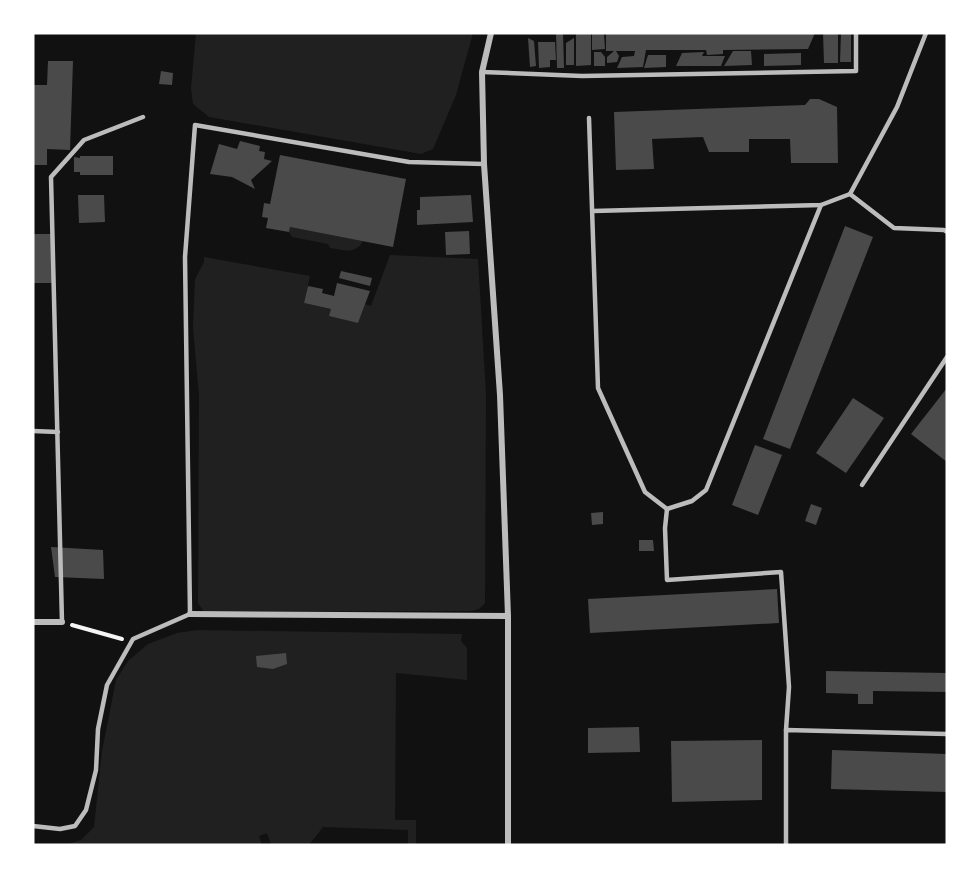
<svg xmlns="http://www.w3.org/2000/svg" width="980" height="878" font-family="Bitter,serif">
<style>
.green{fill:#202020}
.building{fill:#4a4a4a}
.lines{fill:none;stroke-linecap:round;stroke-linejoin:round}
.path{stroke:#f5f5f5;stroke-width:4}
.service{stroke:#bcbcbc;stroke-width:4.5}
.minor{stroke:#bcbcbc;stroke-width:6}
</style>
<rect width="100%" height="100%" fill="#111"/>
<!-- green -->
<g class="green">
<polygon points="196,33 473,33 456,95 433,149 421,154 209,117 193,104 191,88"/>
<path d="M290 227 363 241C355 255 344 250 330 248L328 244 292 237 289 232Z"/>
<polygon points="390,255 478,259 486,394 485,603 479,609 471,611 204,612 198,603 199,396 193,327 195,279 204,262 204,257 310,276 304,303 331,309 330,316 358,323 365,304 371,306"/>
<polygon points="197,630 462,634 461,641 467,648 467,680 396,673 395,820 416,820 416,845 408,845 408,830 323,827 309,845 271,845 267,833 259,836 262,845 64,845 81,840 94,827 102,751 116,680 128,661 148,644 177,633"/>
</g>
<!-- building -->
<g class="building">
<polygon points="556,33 563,33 564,68 557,68"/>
<polygon points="576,33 591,33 591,65 576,66"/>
<polygon points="592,33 604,33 605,49 592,50"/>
<polygon points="606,33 815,33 808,49 723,50 723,54 707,55 706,50 646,50 643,67 617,68 622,57 634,56 635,51 616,51 619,56 617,62 607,63 607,57 614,51 606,51"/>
<polygon points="823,33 838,33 838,63 824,63"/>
<polygon points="841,33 851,33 851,62 840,62"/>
<polygon points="528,38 534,41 536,66 530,67"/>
<polygon points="574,38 574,65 566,65 566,43"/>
<polygon points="538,42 555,42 556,60 550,60 550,67 539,68"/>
<polygon points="733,51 751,51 752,65 724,66"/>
<polygon points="594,52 601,52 605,57 605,66 594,66"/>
<polygon points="704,52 702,56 725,56 721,66 676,66 682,53"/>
<polygon points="801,53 801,65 764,66 764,54"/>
<polygon points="648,55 666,55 666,67 644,68"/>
<polygon points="48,61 73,61 70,150 47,149 47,165 33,165 33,85 47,85"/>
<polygon points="161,71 173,73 172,85 159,84"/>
<polygon points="810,99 819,99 837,107 838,163 791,163 790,139 749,139 749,152 709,152 703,137 652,139 654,169 616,170 614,112 805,105"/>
<polygon points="240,141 260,146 259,151 265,152 264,159 272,161 251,180 255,189 232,177 210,174 219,144 237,149"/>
<polygon points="280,155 406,179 393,247 290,227 289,232 266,228 268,218 262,217 264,203 270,204"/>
<polygon points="80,156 113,156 113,175 80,175 80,172 74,172 74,157 80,158"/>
<polygon points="78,195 104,195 105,222 79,223"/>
<polygon points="471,195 473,222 417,225 417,210 420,210 420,197"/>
<polygon points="845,226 873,237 790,449 763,439"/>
<polygon points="469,231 470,254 446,255 445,232"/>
<polygon points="33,234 52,234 53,283 33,283"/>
<polygon points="341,271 372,278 370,286 339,278"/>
<polygon points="337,283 370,291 358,323 329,316 331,309 304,303 308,286 323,289 322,293 334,296"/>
<polygon points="947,388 947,462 911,434"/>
<polygon points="853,398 884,418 846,473 816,453"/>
<polygon points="755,445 782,455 758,515 732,505"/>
<polygon points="811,504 822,508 816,525 805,521"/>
<polygon points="603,512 603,524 592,525 591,513"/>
<polygon points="639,540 653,540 654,551 639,551"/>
<polygon points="51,547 103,550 104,579 55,577"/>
<polygon points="777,589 779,623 590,633 588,599"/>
<polygon points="286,653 287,664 273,669 257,667 256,656"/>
<polygon points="826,671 947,673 947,692 873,691 873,704 858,704 858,694 826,693"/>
<polygon points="639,727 640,752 588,753 588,728"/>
<polygon points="762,740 762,800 672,802 671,741"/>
<polygon points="832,750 947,754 947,792 831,789"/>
</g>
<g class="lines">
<!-- path -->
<polyline class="path" points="72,625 122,639"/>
<!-- service -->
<g class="service">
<polyline points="482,72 582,76 856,71 856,33"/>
<polyline points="589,118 598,388 645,492 667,509 692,501 706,490 821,205"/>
<polyline points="850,194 894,228 944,230 947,232"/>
<polyline points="593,211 821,205 850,194 897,107 926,33"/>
<polyline points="33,431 58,432"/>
<polyline points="862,485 947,357"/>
<polyline points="667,509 665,528 667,580 781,572 789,687 786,730"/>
<polyline points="62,622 51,177 84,140 143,117"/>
<polyline points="33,826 60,829 75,826 86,810 96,770 98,729 107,685 133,639 190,614 185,257 195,125 409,162 484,164"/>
<polyline points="786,845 786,730 947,734"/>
</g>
<!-- minor -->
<g class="minor">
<polyline points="491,33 482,72 484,164 500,395 508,616 508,845"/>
<polyline points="190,614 508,616"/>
<polyline points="33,622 62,622"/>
</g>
</g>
<!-- border -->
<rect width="980" height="878" fill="none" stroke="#ffffff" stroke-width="69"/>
</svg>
